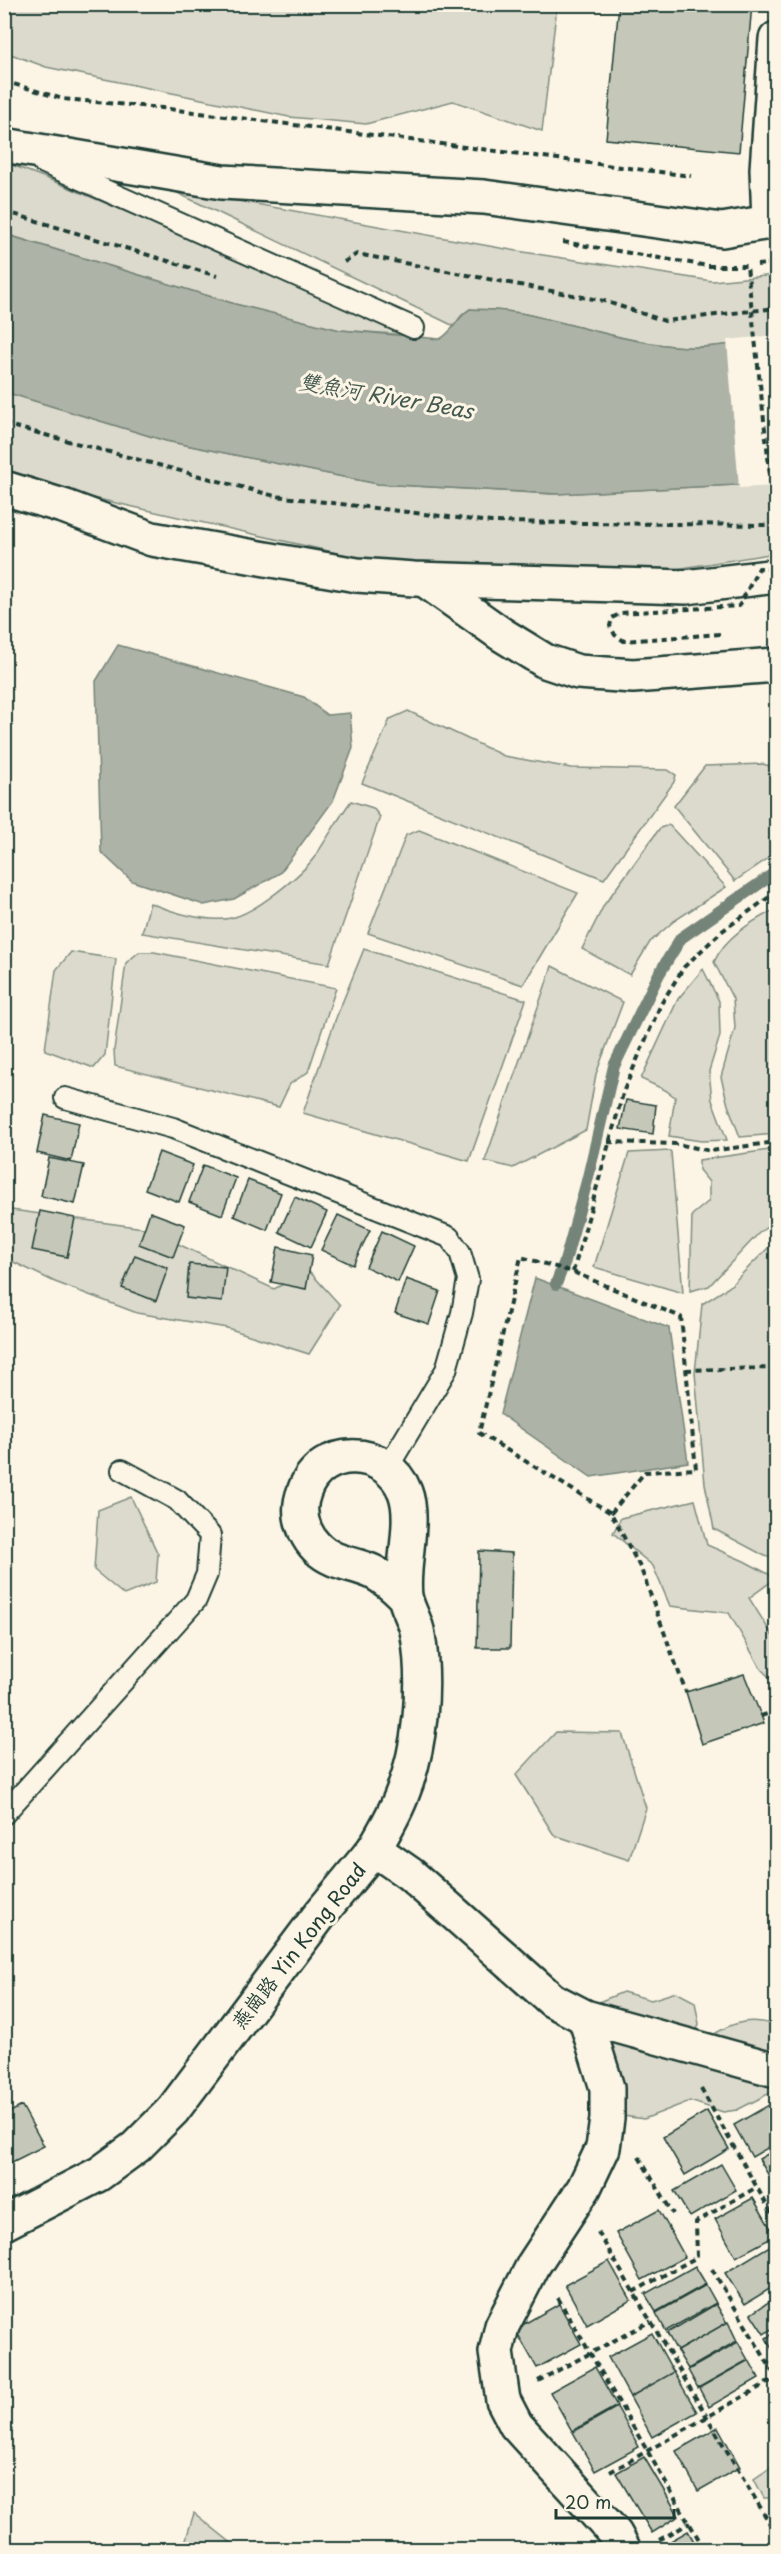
<svg xmlns="http://www.w3.org/2000/svg" width="781" height="2554" font-family="'Playpen Sans','LXGW WenKai TC',sans-serif">
<style>
.green{fill:#dcdacc;stroke:#7e8c80;stroke-width:1.5}
.water{fill:#aeb3a7;stroke:#758479;stroke-width:1.5}
.pier{fill:#fcf5e5}
.lines{fill:none;stroke-linecap:round;stroke-linejoin:round}
.stream{stroke:#758479;stroke-width:12}
.building{fill:#c5c7b9;stroke:#1f3d34;stroke-width:1.5}
.service-casing{stroke:#1f3d34;stroke-width:24}
.minor-casing{stroke:#1f3d34;stroke-width:38}
.path{stroke:#1f3d34;stroke-width:4;stroke-dasharray:6 4.5;stroke-linecap:butt}
.service{stroke:#fcf5e5;stroke-width:20}
.minor{stroke:#fcf5e5;stroke-width:33}
.path-bridge{stroke:#1f3d34;stroke-width:4;stroke-dasharray:6 4.5;stroke-linecap:butt}
.labels{text-anchor:middle;stroke-width:6;stroke-linejoin:round;paint-order:stroke}
.street-label{font-size:20px;fill:#1f3d34;stroke:#fcf5e5}
.water-label{font-size:21px;font-style:italic;fill:#435a51;stroke:#fcf5e5}
</style>
<rect width="100%" height="100%" fill="#fcf5e5"/>
<filter id="ink" filterUnits="userSpaceOnUse"><feTurbulence type="fractalNoise" baseFrequency=".0167" numOctaves="2"/><feDisplacementMap in="SourceGraphic" scale="12" xChannelSelector="R" yChannelSelector="G"/><feConvolveMatrix kernelMatrix="1 2 1 2 8 2 1 2 1" color-interpolation-filters="sRGB"/></filter>
<g filter="url(#ink)">
<!-- green -->
<g class="green">
<polygon points="4,5 5,4 557,5 542,131 453,101 366,124 289,117 46,67 5,52"/>
<polygon points="4,162 46,178 421,336 340,330 235,304 5,234"/>
<path d="M167 188 517 251 712 281 776 275V338C748 341 714 349 686 347 629 344 576 324 520 313 504 310 487 310 470 309L461 316 454 326Z"/>
<polygon points="5,392 166,441 378,484 551,494 776,483 776,553 676,569 368,560 85,496 5,469"/>
<polygon points="408,711 504,756 571,768 668,770 676,775 674,782 604,879 362,783 390,719"/>
<polygon points="763,764 776,768 776,853 735,881 674,806 705,766"/>
<path d="M351 801 373 808 380 817 329 964 142 933 150 903C172 912 207 923 231 918 254 914 303 874 316 855 328 837 338 819 351 801Z"/>
<polygon points="669,825 726,887 674,921 650,942 630,975 582,949 604,905 660,828"/>
<polygon points="419,830 578,893 523,985 368,933 406,835"/>
<path d="M776 909V1134L740 1137 728 1105 721 1077 735 1028 733 999 714 962C725 937 752 921 776 909Z"/>
<polygon points="364,949 526,1000 469,1161 303,1113 336,1018"/>
<polygon points="71,952 116,959 105,1055 94,1068 45,1050 56,970"/>
<polygon points="139,952 154,952 336,988 308,1072 290,1084 279,1107 115,1066 114,1050 126,963"/>
<polygon points="552,966 623,1002 596,1074 586,1130 513,1168 485,1161"/>
<polygon points="703,969 719,1001 720,1036 709,1071 712,1100 727,1140 701,1141 669,1136 675,1097 665,1090 641,1079 678,999"/>
<polygon points="776,1149 776,1220 759,1233 709,1286 690,1291 692,1215 709,1201 709,1182 699,1170 699,1160"/>
<polygon points="670,1151 671,1152 683,1293 594,1267 629,1153"/>
<polygon points="4,1209 144,1228 274,1289 309,1271 340,1305 309,1354 227,1328 137,1313 55,1282 5,1258"/>
<polygon points="776,1240 776,1559 765,1556 714,1529 705,1484 695,1373 702,1304 729,1287"/>
<polygon points="131,1497 158,1554 156,1582 124,1595 94,1570 98,1510"/>
<polygon points="695,1500 707,1545 744,1561 776,1578 749,1598 776,1641 776,1684 761,1669 729,1613 670,1606 653,1566 613,1533 621,1518"/>
<polygon points="556,1732 622,1733 646,1808 629,1860 554,1835 516,1775"/>
<path d="M623 1992 651 2000 676 1992 695 2002 699 2024 690 2050C717 2031 742 2012 776 2026V2090L737 2110 723 2112 690 2101 644 2119 623 2116 584 2008Z"/>
<polygon points="776,2464 776,2498 764,2498 754,2479"/>
<polygon points="194,2513 239,2549 183,2549"/>
</g>
<!-- water -->
<g class="water">
<path d="M4 234 235 304 340 330 440 339C453 332 457 317 470 309 487 310 504 310 520 313 576 324 628 344 686 347 713 349 748 341 776 338V483L557 494 378 484 166 441 5 392Z"/>
<polygon points="118,645 304,697 327,715 350,713 353,748 333,801 280,873 234,899 204,905 132,881 101,852 96,681"/>
<polygon points="535,1278 669,1328 688,1462 591,1477 500,1414"/>
</g>
<!-- pier -->
<polygon class="pier" points="776,335 776,486 739,488 727,340"/>
<g class="lines">
<!-- stream -->
<polyline class="stream" points="556,1284 565,1261 587,1181 614,1066 659,974 681,938 776,872"/>
</g>
<!-- building -->
<g class="building">
<polygon points="619,4 752,4 739,152 606,139"/>
<polygon points="626,1100 656,1105 653,1134 620,1129"/>
<polygon points="45,1115 79,1123 71,1161 37,1153"/>
<polygon points="159,1152 193,1165 179,1202 145,1189"/>
<polygon points="49,1158 84,1165 75,1204 41,1196"/>
<polygon points="203,1165 236,1178 222,1215 189,1202"/>
<polygon points="248,1180 281,1193 267,1230 234,1216"/>
<polygon points="295,1197 327,1212 311,1247 279,1232"/>
<polygon points="40,1211 75,1218 67,1257 32,1250"/>
<polygon points="150,1212 185,1225 173,1257 139,1244"/>
<polygon points="338,1215 370,1230 353,1265 321,1250"/>
<polygon points="382,1231 414,1246 398,1282 366,1267"/>
<polygon points="278,1247 312,1255 306,1289 271,1282"/>
<polygon points="135,1255 168,1268 156,1301 122,1288"/>
<polygon points="189,1264 226,1267 222,1302 186,1298"/>
<polygon points="406,1279 440,1291 429,1324 395,1313"/>
<polygon points="479,1551 512,1553 510,1648 477,1648"/>
<polygon points="744,1674 764,1723 702,1744 686,1692"/>
<polygon points="776,2101 776,2143 752,2157 734,2125"/>
<polygon points="22,2106 44,2146 4,2166 4,2115"/>
<polygon points="707,2111 729,2149 685,2175 663,2137"/>
<polygon points="776,2149 776,2188 759,2159"/>
<polygon points="721,2164 736,2190 690,2217 674,2191"/>
<polygon points="753,2198 775,2236 736,2257 715,2219"/>
<polygon points="659,2210 685,2257 642,2280 616,2233"/>
<polygon points="773,2244 776,2249 776,2285 745,2304 725,2273"/>
<polygon points="609,2261 631,2300 587,2325 565,2285"/>
<polygon points="695,2266 706,2284 656,2312 645,2294"/>
<polygon points="706,2285 716,2303 666,2331 656,2313"/>
<polygon points="776,2297 776,2326 764,2334 751,2314"/>
<polygon points="559,2304 581,2344 537,2368 515,2329"/>
<polygon points="716,2304 727,2323 677,2351 667,2333"/>
<polygon points="728,2322 737,2341 688,2369 677,2351"/>
<polygon points="776,2332 776,2356 766,2338"/>
<polygon points="652,2333 674,2373 630,2397 608,2357"/>
<polygon points="738,2342 748,2360 698,2388 688,2370"/>
<polygon points="749,2360 759,2378 709,2407 699,2388"/>
<polygon points="595,2367 617,2406 572,2431 550,2392"/>
<polygon points="674,2372 697,2412 652,2437 630,2397"/>
<polygon points="617,2407 639,2447 595,2471 573,2432"/>
<polygon points="718,2427 740,2467 698,2491 676,2451"/>
<polygon points="644,2457 679,2516 652,2533 616,2473"/>
<polygon points="688,2531 699,2550 661,2550 660,2547"/>
</g>
<g class="lines">
<defs>
<g id="service">
<polyline points="42,162 414,328"/>
<polyline points="65,1098 173,1128 449,1237 460,1252 468,1279 462,1313 446,1370 388,1467"/>
<polyline points="4,1814 196,1600 207,1574 210,1535 177,1500 122,1470"/>
</g>
<g id="minor">
<polyline points="4,145 222,182 484,197 722,230 776,221"/>
<polyline points="769,221 767,169 776,39"/>
<polyline points="4,488 66,507 152,539 357,575 414,579 686,587 776,576"/>
<polyline points="425,580 501,634 545,661 578,672 633,676 776,665"/>
<path d="M374 1849C384 1832 394 1815 401 1797 421 1748 426 1686 418 1635 416 1621 407 1609 405 1596 401 1564 416 1521 405 1492 387 1446 320 1444 304 1492 294 1518 308 1548 334 1559 346 1564 360 1566 373 1572 385 1578 395 1587 405 1597"/>
<polyline points="585,2017 607,2088 607,2119 603,2148 584,2188 534,2264 502,2326 496,2352 503,2400 516,2425 615,2534 624,2550"/>
<polyline points="4,2223 99,2174 136,2147 173,2110 322,1912 374,1849 410,1874 552,2000 585,2017 776,2070"/>
</g>
</defs>
<!-- service casing -->
<use href="#service" class="service-casing"/>
<!-- minor casing -->
<use href="#minor" class="minor-casing"/>
<!-- path -->
<g class="path">
<polyline points="4,81 63,99 162,108 691,176"/>
<polyline points="4,211 217,276"/>
<polyline points="344,262 357,254 604,301 665,321 776,308"/>
<polyline points="757,265 776,263"/>
<polyline points="4,424 275,496 491,522 764,525 776,523"/>
<polyline points="608,1142 677,1144 711,1151 776,1142"/>
<polyline points="573,1272 624,1090 661,1004 684,967 721,932 776,892"/>
<polyline points="686,1370 771,1368 776,1373"/>
<polyline points="611,1513 645,1472 696,1469 681,1317 573,1272 521,1257 479,1433 611,1513 641,1569 686,1692"/>
<polyline points="761,1716 776,1711"/>
<polyline points="701,2089 776,2221"/>
<polyline points="639,2157 673,2214"/>
<polyline points="598,2232 776,2534"/>
<polyline points="712,2269 776,2377"/>
<polyline points="633,2292 697,2257 696,2222 757,2187"/>
<polyline points="558,2298 705,2550"/>
<polyline points="538,2381 651,2321"/>
<polyline points="610,2472 776,2378"/>
<polyline points="659,2540 690,2523"/>
<polyline points="766,2550 776,2543"/>
</g>
<!-- service -->
<use href="#service" class="service"/>
<!-- minor -->
<use href="#minor" class="minor"/>
<!-- path-bridge -->
<g class="path-bridge">
<polyline points="563,242 708,266 747,266 776,529"/>
<polyline points="720,634 624,641 615,635 610,626 612,618 621,613 739,606 759,568 776,570"/>
</g>
</g>
</g>
<g class="labels">
<!-- street labels -->
<g class="street-label">
<text transform="translate(299 1946) rotate(-52)" y="7">燕崗路 Yin Kong Road</text>
</g>
<!-- water labels -->
<g class="water-label">
<text transform="translate(386 397) rotate(10)" y="7">雙魚河 River Beas</text>
</g>
</g>
<!-- margin -->
<rect width="781" height="2554" fill="none" stroke="#fcf5e5" stroke-width="24"/>
<rect x="12" y="12" width="757" height="2530" fill="none" stroke="#1f3d34" stroke-width="2" filter="url(#ink)"/>
<!-- scale -->
<path d="M556 2509v9h118v-9" fill="none" stroke="#1f3d34" stroke-width="3"/>
<text x="565" y="2509" font-size="18" fill="#1f3d34" stroke="#fcf5e5" stroke-width="4.5" paint-order="stroke">20 m</text>
</svg>
